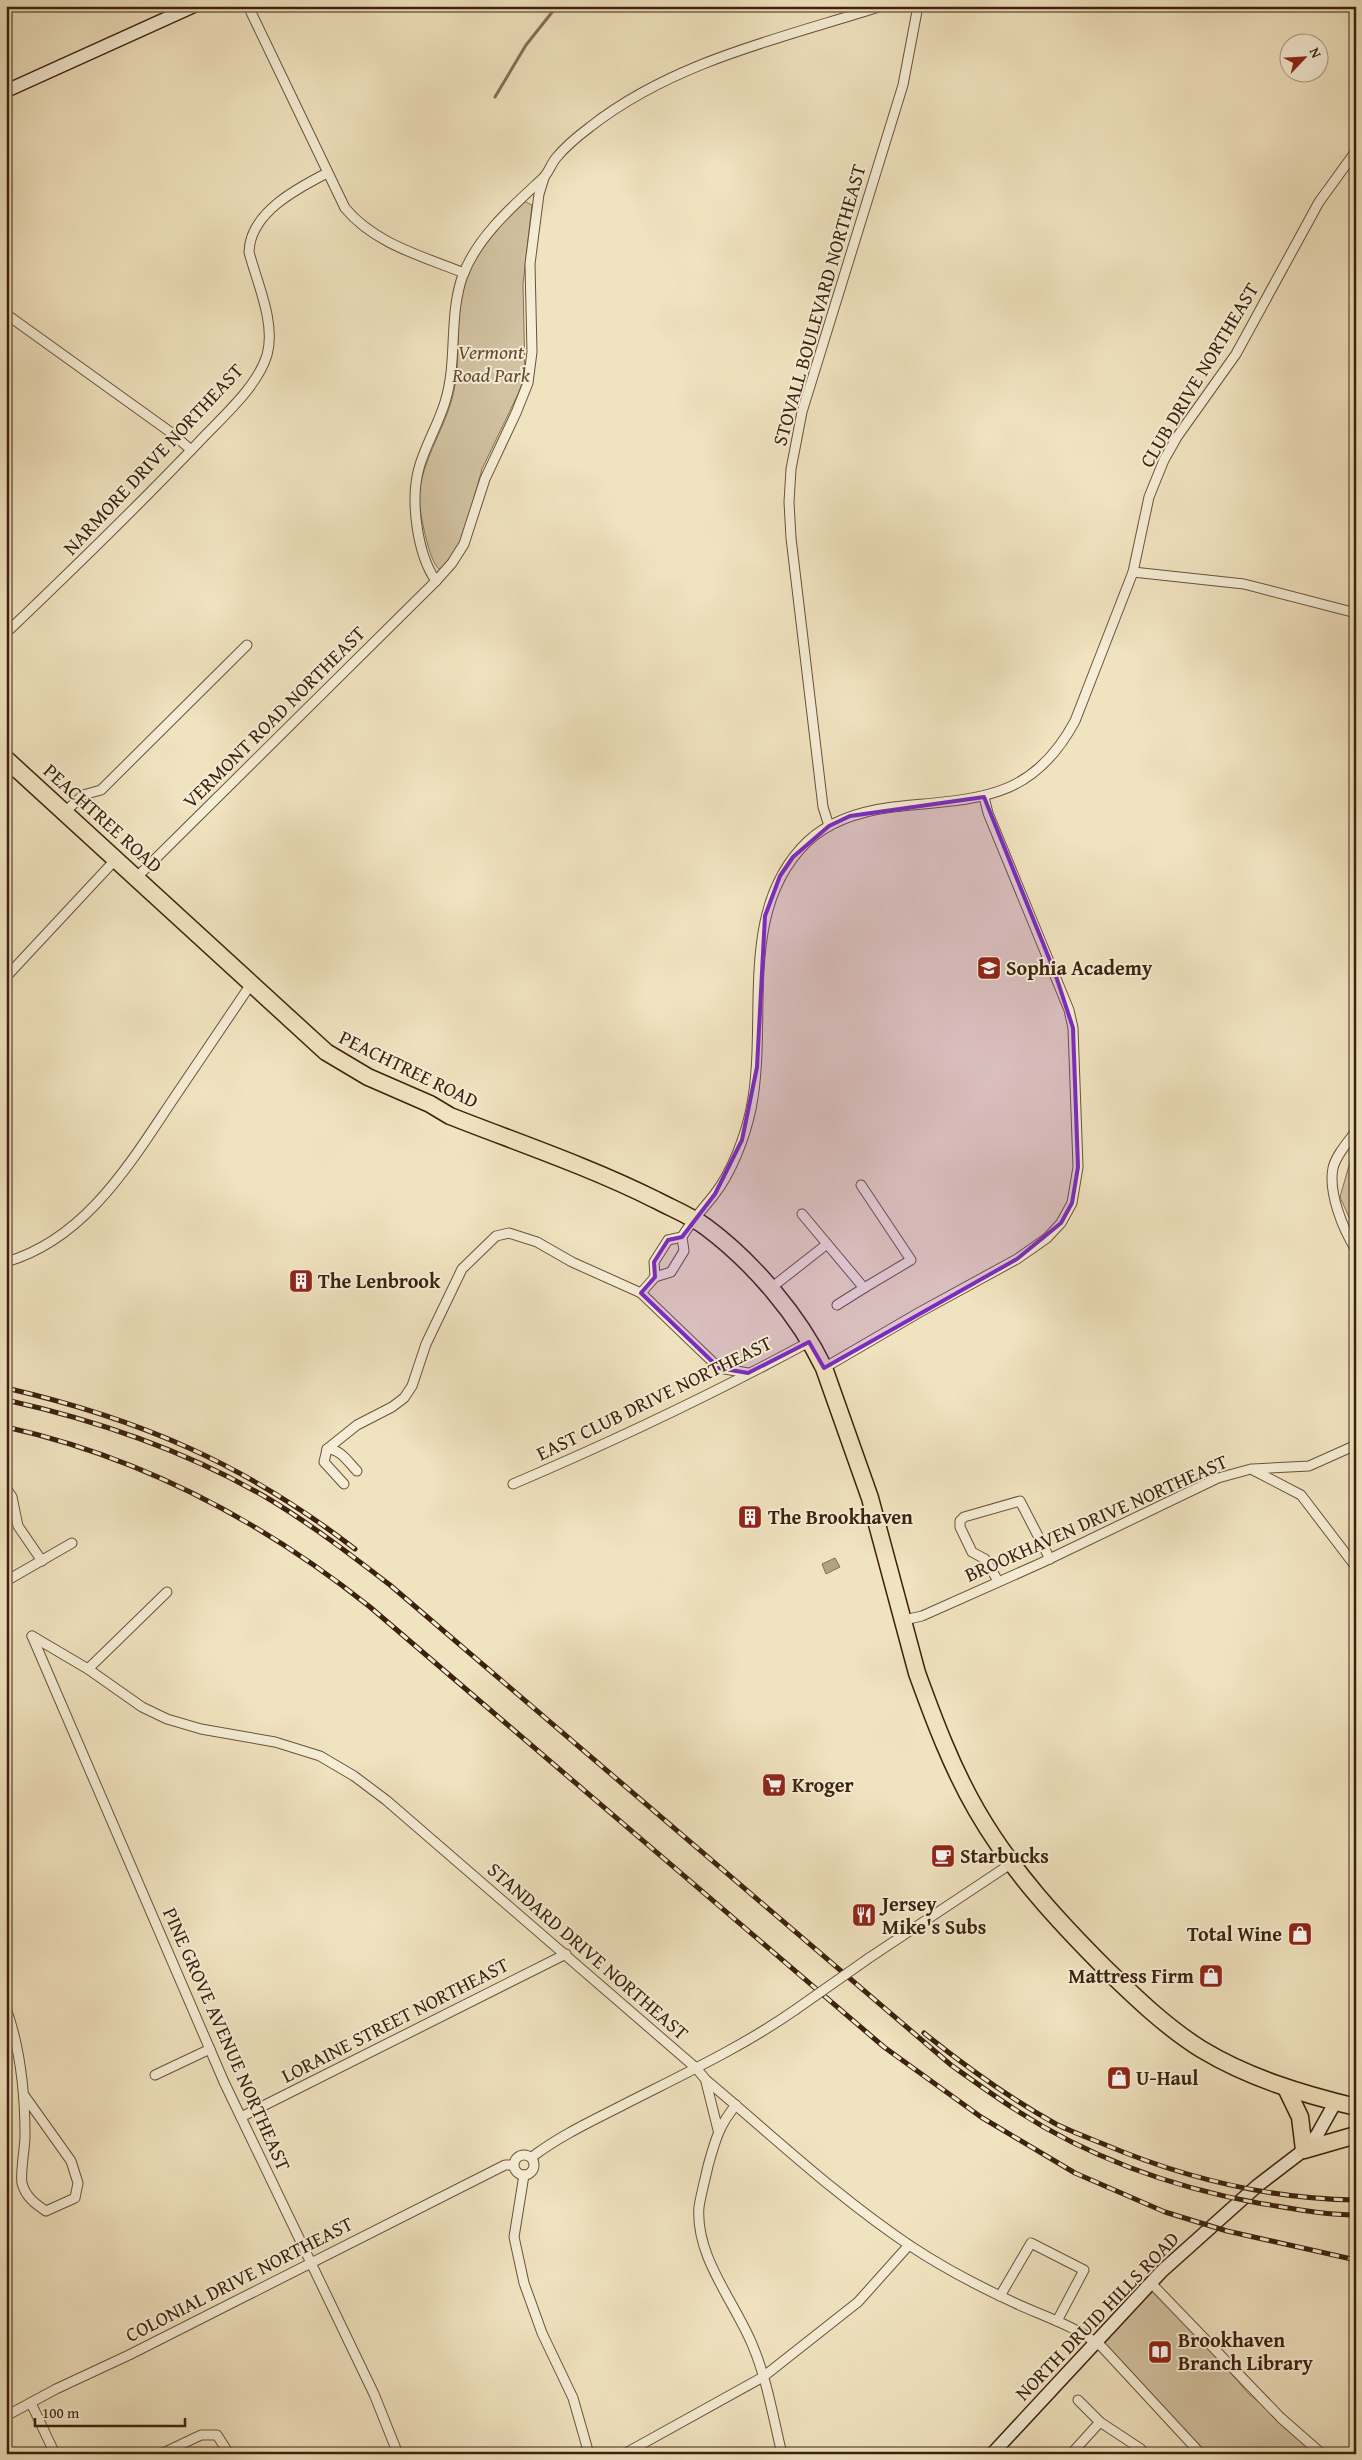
<svg xmlns="http://www.w3.org/2000/svg" width="1362" height="2460" font-family="'Gentium Book Plus',serif">
<style>
.green{fill:#d2c2a1;stroke:#887258}
.water{fill:#b3a183;stroke:#846e54}
.lines{fill:none;stroke-linecap:round;stroke-linejoin:round}
.stream{stroke:#846e54;stroke-width:3}
.street-casing{stroke:#6a523a;stroke-width:11}
.secondary-casing{stroke:#3d210e;stroke-width:15}
.highway-casing{stroke:#3d210e;stroke-width:19}
.street{stroke:#f5edd5;stroke-width:9}
.secondary{stroke:#f5edd5;stroke-width:12}
.highway{stroke:#f0e3bf;stroke-width:16}
.rail-casing{stroke:#3d210e;stroke-width:5}
.rail{stroke:#f5edd5;stroke-width:3;stroke-dasharray:9;stroke-linecap:butt}
.street-bridge-casing{stroke:#6a523a;stroke-width:11;stroke-linecap:butt}
.street-bridge{stroke:#f5edd5;stroke-width:9}
.marked{fill:#7b2cbf;fill-opacity:0.2;stroke:#7b2cbf;stroke-width:4;stroke-linejoin:round}
.labels{text-anchor:middle;stroke-width:4;stroke-linejoin:round;paint-order:stroke}
.street-label{font-size:20px;fill:#3d210e;stroke:#f5edd5}
.park-label{font-size:20px;font-style:italic;fill:#624933;stroke:#f5edd5}
.poi-label{font-size:20px;font-weight:bold;fill:#3d210e;stroke:#f5edd5;text-anchor:start}
</style>
<rect width="100%" height="100%" fill="#f0e3bf"/>
<filter id="stains"><feTurbulence type="fractalNoise" baseFrequency=".004" numOctaves="4"/><feColorMatrix values="0 0 0 0 .2 0 0 0 0 .09 0 0 0 0 .02 0 0 0 .5 -.17"/></filter>
<radialGradient id="worn" r=".72"><stop offset=".6" stop-color="#630" stop-opacity="0"/><stop offset="1" stop-color="#630" stop-opacity=".3"/></radialGradient>
<!-- green -->
<g class="green">
<path d="M524 201 532 205 523 284 525 376 518 394 482 469 462 541 442 568 439 569C429 562 419 510 419 497 421 459 449 424 455 385 462 344 452 300 473 262 486 240 505 218 524 201Z"/>
<polygon points="1356,1141 1356,1233 1340,1197"/>
<polygon points="1151,2283 1249,2394 1323,2454 1201,2454 1102,2345"/>
</g>
<!-- water -->
<polygon class="water" points="835,1558 840,1567 826,1574 822,1564"/>
<g class="lines">
<!-- stream -->
<polyline class="stream" points="495,97 526,45 557,6"/>
<defs>
<g id="street">
<path d="M248 6 345 208C375 244 422 256 464 273"/>
<polyline points="6,314 173,434 191,450"/>
<polyline points="1133,572 1244,584 1356,613"/>
<path d="M436 581C417 554 410 500 419 468 425 446 438 425 445 402 458 361 448 316 463 275 478 236 513 206 542 179 548 174 551 164 556 158 565 147 578 136 590 127 674 61 782 38 882 6"/>
<path d="M6 633C71 571 135 509 197 444 220 419 257 388 267 355 276 323 257 283 249 252 250 213 296 189 327 173"/>
<polyline points="65,812 83,795 101,790 247,645"/>
<polyline points="829,826 823,807 791,538 789,502 791,469 802,412 903,85 918,6"/>
<polyline points="137,877 436,581 452,563 464,544 485,479 516,413 528,383 532,352 530,264 539,194 544,178"/>
<polyline points="6,977 117,858"/>
<path d="M1356 1131C1348 1142 1336 1155 1333 1168 1328 1193 1343 1229 1356 1250"/>
<polyline points="861,1185 911,1260 864,1288"/>
<polyline points="802,1214 864,1288 837,1305"/>
<path d="M6 1262C86 1239 131 1162 174 1098 200 1060 225 1022 251 984"/>
<polyline points="655,1277 654,1262 668,1240 682,1237"/>
<polyline points="771,1288 827,1244"/>
<path d="M641 1293 655 1277 671 1272 684 1251 682 1237C691 1221 703 1209 714 1195 732 1172 745 1137 751 1109 769 1021 736 911 807 842 830 820 862 811 893 807 975 798 1031 803 1075 721L1133 572 1149 497 1164 460 1177 437 1236 354 1319 202 1356 151"/>
<polyline points="824,1368 920,1312 1017,1259 1047,1238 1061,1223 1072,1203 1078,1167 1073,1028 1069,1010 988,813 984,797"/>
<path d="M327 1449C341 1449 348 1462 357 1471"/>
<polyline points="1253,1469 1309,1466 1356,1445"/>
<polyline points="344,1484 324,1462 327,1449 357,1425 392,1407 404,1398 412,1386 426,1344 462,1269 496,1236 509,1233 537,1242 572,1262 641,1293 719,1368 748,1373"/>
<path d="M513 1484C614 1441 713 1394 809 1342"/>
<polyline points="6,1488 12,1497 18,1526 42,1561"/>
<polyline points="6,1581 72,1543"/>
<polyline points="998,1581 985,1559 972,1552 960,1527 960,1521 964,1517 1020,1501 1050,1559"/>
<polyline points="904,1620 922,1616 1041,1563 1218,1478 1251,1469 1301,1495 1356,1567"/>
<path d="M32 1636 88 1669 142 1707 167 1719 201 1729 275 1742 320 1756 354 1776 386 1800 696 2068 706 2080C773 2136 836 2196 909 2245 942 2267 978 2286 1015 2303 1045 2317 1076 2326 1102 2347L1201 2454"/>
<polyline points="32,1636 224,2082 374,2394 398,2454"/>
<polyline points="88,1669 167,1592"/>
<polyline points="869,1958 1012,1863"/>
<path d="M6 2008C21 2050 25 2092 25 2136 25 2148 20 2173 22 2183 25 2196 35 2204 46 2211L75 2198 78 2183 71 2161 24 2095"/>
<polyline points="155,2075 210,2049"/>
<polyline points="706,2082 718,2130"/>
<path d="M736 2105C719 2125 715 2141 708 2166 705 2180 701 2194 699 2207 695 2256 734 2301 752 2344 767 2379 773 2417 782 2454"/>
<polyline points="241,2117 566,1954"/>
<circle cx="524" cy="2165" r="10"/>
<path d="M532 2157C561 2135 592 2121 625 2104 682 2075 742 2047 795 2010"/>
<polyline points="524,2175 514,2237 524,2283 542,2333 573,2398 589,2454"/>
<polyline points="1151,2283 1281,2418 1322,2454"/>
<polyline points="1000,2296 1031,2243 1084,2270 1057,2321"/>
<polyline points="1078,2400 1100,2422 1141,2449"/>
<polyline points="31,2403 55,2454"/>
<polyline points="6,2416 56,2389 129,2355 505,2165 513,2165"/>
<polyline points="161,2454 201,2435 217,2435 229,2454"/>
<polyline points="624,2454 763,2377 858,2302 909,2245"/>
<polyline points="1071,2454 1100,2422"/>
</g>
<g id="secondary">
<polyline points="6,91 194,6"/>
<polyline points="992,2454 1162,2271 1257,2186 1304,2150 1317,2135 1336,2101"/>
</g>
<g id="highway">
<path d="M6 759 326 1052 368 1077 430 1104 450 1116C519 1143 590 1167 656 1200 673 1209 691 1216 706 1227 753 1262 799 1316 824 1368L870 1498 917 1673C934 1720 952 1768 977 1811 1011 1870 1058 1921 1106 1969 1136 1998 1166 2027 1201 2049 1249 2078 1302 2094 1356 2107"/>
<polyline points="1286,2088 1300,2117 1304,2150 1356,2135"/>
</g>
</defs>
<!-- street casing -->
<use href="#street" class="street-casing"/>
<!-- secondary casing -->
<use href="#secondary" class="secondary-casing"/>
<!-- highway casing -->
<use href="#highway" class="highway-casing"/>
<!-- street -->
<use href="#street" class="street"/>
<!-- secondary -->
<use href="#secondary" class="secondary"/>
<!-- highway -->
<use href="#highway" class="highway"/>
<defs>
<g id="rail">
<path d="M6 1388C140 1419 245 1464 355 1549"/>
<path d="M6 1400C96 1420 189 1452 269 1499 312 1525 351 1555 390 1585L951 2065C972 2080 994 2096 1016 2110 1090 2158 1172 2187 1258 2203 1290 2208 1323 2215 1356 2215"/>
<path d="M6 1427C141 1457 262 1521 370 1607L884 2047 981 2117 1075 2173 1165 2212 1227 2231 1356 2260"/>
<path d="M924 2033C965 2066 1009 2098 1056 2124 1070 2131 1086 2137 1101 2143 1181 2177 1269 2199 1356 2200"/>
</g>
</defs>
<!-- rail casing -->
<use href="#rail" class="rail-casing"/>
<!-- rail -->
<use href="#rail" class="rail"/>
<defs>
<polyline id="street-bridge" points="795,2010 869,1958"/>
</defs>
<!-- street-bridge casing -->
<use href="#street-bridge" class="street-bridge-casing"/>
<!-- street-bridge -->
<use href="#street-bridge" class="street-bridge"/>
</g>
<!-- marked area -->
<path class="marked" d="M984 797 1055 973 1073 1028 1078 1167 1072 1203 1061 1223 1017 1259 824 1368 809 1342 748 1373 719 1368 641 1293 655 1277 654 1262 668 1240 682 1237 715 1194 742 1140 757 1067 765 916 780 876 793 857 829 826 850 816Z"/>
<!-- icons -->
<defs>
<symbol id="school-square" viewBox="-11 -11 22 22"><rect x="-9" y="-9" width="18" height="18" rx="4" fill="#8f2418" stroke="#f5edd5"/><path d="M0-5L7-2L0 1L-7-2ZM-4 1L0 2.5L4 1V4Q0 6-4 4Z" fill="#fff"/></symbol>
<symbol id="building-square" viewBox="-11 -11 22 22"><rect x="-9" y="-9" width="18" height="18" rx="4" fill="#8f2418" stroke="#f5edd5"/><path d="M-4-6H4V6H1V3H-1V6H-4ZM-2.5-4.3h1.7v1.8h-1.7ZM.8-4.3h1.7v1.8H.8ZM-2.5-1h1.7V.8h-1.7ZM.8-1h1.7V.8H.8Z" fill="#fff"/></symbol>
<symbol id="supermarket-square" viewBox="-11 -11 22 22"><rect x="-9" y="-9" width="18" height="18" rx="4" fill="#8f2418" stroke="#f5edd5"/><path d="M-6-5.5h2.5l.6 2H6L4.5 2H-2.5L-4.4-4H-6ZM-1.5 3.2a1.3 1.3 0 1 0 .1 0ZM3 3.2a1.3 1.3 0 1 0 .1 0Z" fill="#fff"/></symbol>
<symbol id="cafe-square" viewBox="-11 -11 22 22"><rect x="-9" y="-9" width="18" height="18" rx="4" fill="#8f2418" stroke="#f5edd5"/><path d="M-5.5-4.5H6V0H3Q3 3.5 0 3.5H-2.5Q-5.5 3.5-5.5 0ZM3-3.2v2h1.7v-2ZM-6 4.5H4V6H-6Z" fill="#fff"/></symbol>
<symbol id="restaurant-square" viewBox="-11 -11 22 22"><rect x="-9" y="-9" width="18" height="18" rx="4" fill="#8f2418" stroke="#f5edd5"/><path d="M-5-6h1v4h1v-4h1v4h1v-4h1v5L-1.5 .5V6h-2V.5L-5-1ZM5-6V6H3V1.5H1.5Q1.5-4 5-6Z" fill="#fff"/></symbol>
<symbol id="shop-square" viewBox="-11 -11 22 22"><rect x="-9" y="-9" width="18" height="18" rx="4" fill="#8f2418" stroke="#f5edd5"/><path d="M-5-2.5h2.3a2.7 3.5 0 0 1 5.4 0H5L5.5 6h-11ZM-1.5-2.5h3a1.5 2.3 0 0 0-3 0Z" fill="#fff"/></symbol>
<symbol id="library-square" viewBox="-11 -11 22 22"><rect x="-9" y="-9" width="18" height="18" rx="4" fill="#8f2418" stroke="#f5edd5"/><path d="M-6-4Q-3-5.5-.7-3.5V5Q-3 3-6 4ZM6-4Q3-5.5 .7-3.5V5Q3 3 6 4Z" fill="#fff"/></symbol>
</defs>
<g fill-rule="evenodd">
<use href="#school-square" x="975" y="954" width="28" height="28"/>
<use href="#building-square" x="287" y="1267" width="28" height="28"/>
<use href="#building-square" x="736" y="1503" width="28" height="28"/>
<use href="#supermarket-square" x="760" y="1771" width="28" height="28"/>
<use href="#cafe-square" x="929" y="1842" width="28" height="28"/>
<use href="#restaurant-square" x="850" y="1901" width="28" height="28"/>
<use href="#shop-square" x="1286" y="1920" width="28" height="28"/>
<use href="#shop-square" x="1197" y="1962" width="28" height="28"/>
<use href="#shop-square" x="1105" y="2064" width="28" height="28"/>
<use href="#library-square" x="1146" y="2338" width="28" height="28"/>
</g>
<g class="labels">
<!-- street labels -->
<g class="street-label">
<text transform="translate(819 305) rotate(-74)" y="7">STOVALL BOULEVARD NORTHEAST</text>
<text transform="translate(1199 375) rotate(-59)" y="7">CLUB DRIVE NORTHEAST</text>
<text transform="translate(153 459) rotate(-47)" y="7">NARMORE DRIVE NORTHEAST</text>
<text transform="translate(274 717) rotate(-45)" y="7">VERMONT ROAD NORTHEAST</text>
<text transform="translate(103 818) rotate(42)" y="7">PEACHTREE ROAD</text>
<text transform="translate(409 1069) rotate(26)" y="7">PEACHTREE ROAD</text>
<text transform="translate(654 1398) rotate(-26)" y="7">EAST CLUB DRIVE NORTHEAST</text>
<text transform="translate(1096 1518) rotate(-24)" y="7">BROOKHAVEN DRIVE NORTHEAST</text>
<text transform="translate(588 1951) rotate(41)" y="7">STANDARD DRIVE NORTHEAST</text>
<text transform="translate(395 2020) rotate(-27)" y="7">LORAINE STREET NORTHEAST</text>
<text transform="translate(227 2039) rotate(66)" y="7">PINE GROVE AVENUE NORTHEAST</text>
<text transform="translate(239 2279) rotate(-27)" y="7">COLONIAL DRIVE NORTHEAST</text>
<text transform="translate(1097 2316) rotate(-46)" y="7">NORTH DRUID HILLS ROAD</text>
</g>
<!-- park labels -->
<g class="park-label">
<text x="491" y="359">Vermont<tspan x="491" dy="23">Road Park</tspan></text>
</g>
<!-- poi labels -->
<g class="poi-label">
<text x="1006" y="975">Sophia Academy</text>
<text x="318" y="1288">The Lenbrook</text>
<text x="768" y="1524">The Brookhaven</text>
<text x="792" y="1792">Kroger</text>
<text x="960" y="1863">Starbucks</text>
<text x="882" y="1911">Jersey<tspan x="882" dy="23">Mike's Subs</tspan></text>
<text x="1282" y="1941" text-anchor="end">Total Wine</text>
<text x="1194" y="1983" text-anchor="end">Mattress Firm</text>
<text x="1136" y="2085">U-Haul</text>
<text x="1178" y="2347">Brookhaven<tspan x="1178" dy="23">Branch Library</tspan></text>
</g>
</g>
<!-- margin -->
<rect width="1362" height="2460" fill="none" stroke="#f0e3bf" stroke-width="25"/>
<rect x="8" y="8" width="1347" height="2445" fill="none" stroke="#3d210e" stroke-width="2.5"/>
<rect x="12" y="12" width="1337" height="2435" fill="none" stroke="#3d210e"/>
<!-- north arrow -->
<g transform="translate(1304 58) rotate(65)"><circle r="24" fill="#f5edd5" stroke="#ab9b85"/>
<path d="M0-4L9 19L0 12L-9 19Z" fill="#8f2418"/>
<text y="-8" font-size="14" font-weight="bold" text-anchor="middle" fill="#3d210e">N</text>
</g>
<!-- scale -->
<path d="M35 2418v8h150v-8" fill="none" stroke="#3d210e" stroke-width="2.5"/>
<text x="42" y="2418" font-size="15" fill="#3d210e" stroke="#f5edd5" stroke-width="4" paint-order="stroke">100 m</text>
<rect width="100%" height="100%" filter="url(#stains)"/>
<rect width="100%" height="100%" fill="url(#worn)"/>
</svg>
